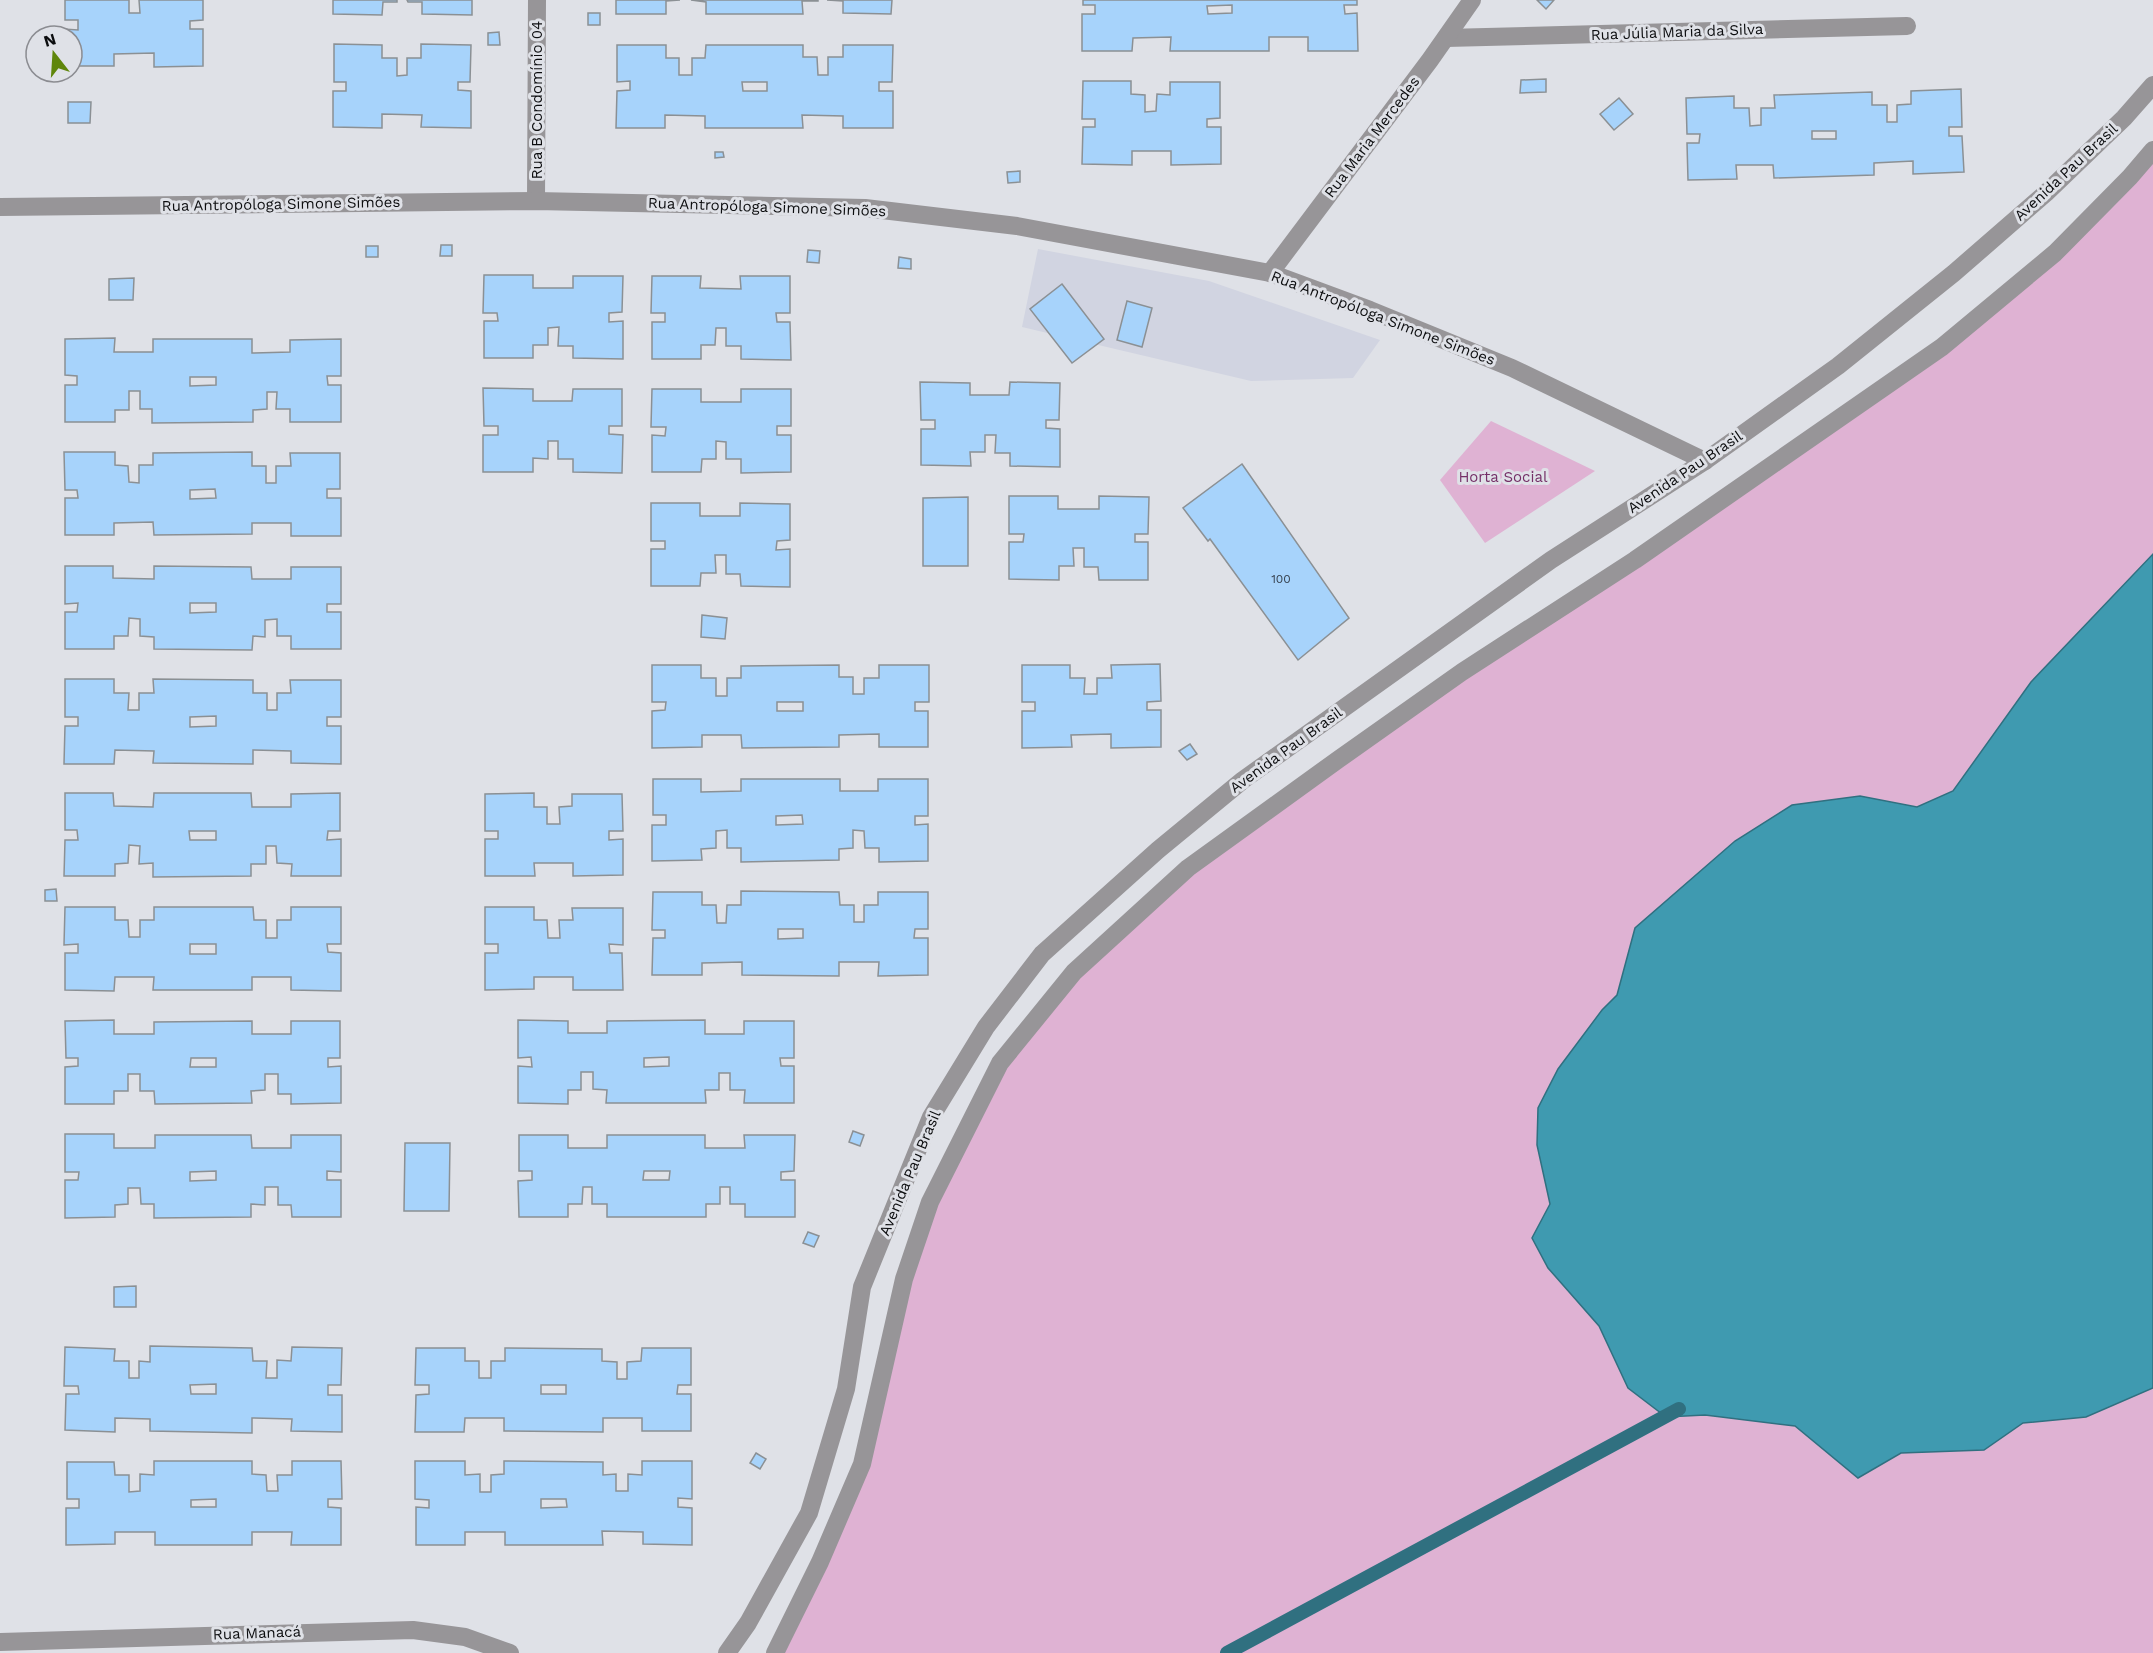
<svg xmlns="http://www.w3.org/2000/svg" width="2153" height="1653" font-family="'Work Sans',sans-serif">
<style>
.built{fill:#d1d4e1}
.green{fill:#dfb2d3}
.water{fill:#3f9ab0;stroke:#307080;stroke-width:1.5}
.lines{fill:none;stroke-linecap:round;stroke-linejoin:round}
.stream{stroke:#307080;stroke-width:14}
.building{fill:#a7d3fb;stroke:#8b9094;stroke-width:1.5;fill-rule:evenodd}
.street{stroke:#979598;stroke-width:18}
.labels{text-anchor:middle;stroke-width:6;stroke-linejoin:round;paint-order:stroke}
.number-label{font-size:12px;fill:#333e4a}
.street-label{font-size:15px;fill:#0c0d0f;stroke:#dfe1e7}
.park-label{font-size:15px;fill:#742f67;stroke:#dfe1e7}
</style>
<rect width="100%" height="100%" fill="#dfe1e7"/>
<!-- built -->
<polygon class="built" points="1038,249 1209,281 1380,340 1353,378 1251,381 1022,327"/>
<!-- green -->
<g class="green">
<polygon points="2153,150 2153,554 2031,682 1954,791 1917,807 1860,796 1635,928 1617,995 1602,1011 1558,1069 1537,1145 1550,1204 1532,1238 1548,1268 1599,1326 1628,1388 1665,1417 1705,1415 1795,1426 1858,1478 1901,1453 1984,1450 2023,1423 2086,1417 2153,1388 2153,1653 775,1653 862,1464 904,1279 1000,1063 1074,972 1188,868 1942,347"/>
<polygon points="1491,421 1595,471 1485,543 1440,480"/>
</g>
<!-- water -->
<polygon class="water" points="2153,554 2153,1388 2086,1417 2023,1423 1984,1450 1901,1453 1858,1478 1795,1426 1705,1415 1666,1417 1628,1388 1599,1326 1548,1268 1532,1238 1550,1204 1537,1145 1538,1108 1558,1069 1602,1010 1617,995 1635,928 1735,841 1792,805 1860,796 1917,807 1953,791 2031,682"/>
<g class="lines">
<!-- stream -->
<polyline class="stream" points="1227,1653 1679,1409"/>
</g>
<!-- building -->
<g class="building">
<polygon points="65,0 129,0 129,13 140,13 139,0 203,0 203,20 190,21 190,29 203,29 203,66 154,67 154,53 114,54 114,66 72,66 72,36 64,36 64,29 78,30 78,20 65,20"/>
<polygon points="333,0 397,0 397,2 383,2 382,15 333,14"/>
<polygon points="407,0 472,0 472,15 422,14 422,2 408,2"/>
<polygon points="616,0 680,0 666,1 666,14 616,14"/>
<polygon points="691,0 818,0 818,1 802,1 803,14 706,14 706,2"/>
<polygon points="827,0 892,0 891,14 843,13 843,1"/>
<path d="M1083 0H1357V5H1344L1345 14 1357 13 1358 51H1308V37H1269V51H1170L1171 37 1133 38 1132 51H1082V14H1095V5H1083ZM1232 5V13L1208 14 1207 6Z"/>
<polygon points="1537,0 1554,0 1546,9"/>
<rect x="588" y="13" width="12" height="12"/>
<polygon points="499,32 500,45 488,45 488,33"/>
<polygon points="334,44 382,45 382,58 397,58 397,76 407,75 407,58 421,58 421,44 471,45 470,82 458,82 458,90 471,91 471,128 421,127 422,115 382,114 382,128 333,127 333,91 346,91 346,82 334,82"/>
<path d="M617 45H666V58H679V75H692V58H705L706 45H803V57H817L818 75H828V57H843V45H893L892 82H879V91H893V128H843V116L802 115 803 128H705V116L665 115V128H616L617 91 630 90V81L617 82ZM742 82H767V91H743Z"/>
<polygon points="1546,79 1546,92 1520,93 1521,80"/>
<polygon points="1083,81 1131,81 1131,94 1145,95 1145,112 1156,111 1157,94 1170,95 1170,82 1220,82 1220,118 1207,119 1207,127 1221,127 1221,164 1171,165 1171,151 1132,151 1132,165 1082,164 1083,127 1095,127 1095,119 1082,119"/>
<path d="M1961 89 1962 127H1949V136H1962L1964 172 1913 174V161L1874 163V175L1774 178 1773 165H1736L1737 179 1688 180 1687 143H1699L1700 134H1687L1686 98 1734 96V108H1749L1750 126 1761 125V108H1775L1774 95 1872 92V105H1887V122H1897V105L1911 104V91ZM1812 131H1836V139H1812Z"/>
<polygon points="1619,98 1633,114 1614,130 1600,114"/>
<polygon points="68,102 91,102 90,123 68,123"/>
<polygon points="715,152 723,152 724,157 715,158"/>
<polygon points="1020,171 1020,182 1008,183 1007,172"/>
<polygon points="441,245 452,245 452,256 440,256"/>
<rect x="366" y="246" width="12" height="11"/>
<polygon points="808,250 820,251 819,263 807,262"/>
<polygon points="899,257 911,259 911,269 898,268"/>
<polygon points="484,275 533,275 533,288 573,288 573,276 623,276 622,312 609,313 609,322 623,321 623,359 573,358 573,346 558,346 559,327 548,328 548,345 533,345 533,358 484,358 484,321 498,321 497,313 483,313"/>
<polygon points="652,276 701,276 700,288 741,289 740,276 790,276 790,313 776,313 777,322 790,322 791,360 741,359 741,346 726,346 726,328 716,328 715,345 701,345 701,359 652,359 652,322 665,322 665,313 651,313"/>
<polygon points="134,278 133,300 109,300 109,279"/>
<polygon points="1062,284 1104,339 1072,363 1030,309"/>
<polygon points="1127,301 1152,308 1142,347 1117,340"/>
<path d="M115 338 114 352H153V339H252V353L290 352V340L341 339V376H327L328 385H341V422H290V409H276L277 392H267V409L253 410V422L152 423V409H140V391H129V410H115V422H65V385H77V376L65 375V339ZM190 377H216V385L190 386Z"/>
<polygon points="920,382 970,383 970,395 1009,395 1010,382 1060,383 1059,420 1046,420 1046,428 1060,429 1060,467 1010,466 1010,453 995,453 996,435 985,435 985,452 970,452 971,466 921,465 921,429 935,429 935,420 921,420"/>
<polygon points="483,388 533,389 533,401 572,401 573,389 622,389 622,426 609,426 609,434 623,435 622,473 573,472 573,459 558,459 558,441 548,441 548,459 533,458 533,472 483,472 483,435 498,435 498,426 484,426"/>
<polygon points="652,389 701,389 701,402 741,402 741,389 791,389 791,426 777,426 777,435 791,435 791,472 741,473 741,459 726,459 726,442 716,441 716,459 702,459 701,472 652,472 652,435 665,436 666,427 651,427"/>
<path d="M64 452H115V465L128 466 129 482 139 483V465H153V453L252 452V466H266V483H276V466H291L290 453H340V489H327V498H341V536H291V523H252V534L154 535 153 522 114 523V535H65V498H78L77 490H65ZM215 489 216 498 190 499V490Z"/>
<polygon points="1242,464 1349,618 1298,660 1210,539 1208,541 1183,508"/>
<polygon points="1009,496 1058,496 1058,509 1099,509 1099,496 1149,497 1148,534 1135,534 1135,542 1148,542 1148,580 1099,580 1098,567 1084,567 1084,548 1073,548 1074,566 1059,566 1059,580 1009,579 1009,542 1023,542 1024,534 1009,534"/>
<polygon points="968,497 968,566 923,566 923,498"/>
<polygon points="651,503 700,503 700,516 740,516 740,503 790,504 790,540 777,541 776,550 790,549 790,587 741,586 740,574 726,574 726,555 715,555 716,573 701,573 700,586 651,586 651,549 665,549 665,541 651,541"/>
<path d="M65 566H113V578L154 579V566L251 567 252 579H291V567H341V604H327V612H341V649H291V636H277V619L265 620V637L253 636 252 650 154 649V637L140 636V619L129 618 128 636H114V649H65V612H77L78 603 65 604ZM190 603H216V612L190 613Z"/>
<polygon points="702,615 727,618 725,639 701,637"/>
<polygon points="1160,664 1161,701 1147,702 1147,710 1161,710 1161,747 1111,748 1111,734 1071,735 1072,747 1022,748 1022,711 1035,711 1035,702 1022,702 1022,665 1070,665 1070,678 1085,678 1084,694 1097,694 1097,678 1112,678 1111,665"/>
<path d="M652 665H701V678H716V696H727V678H741V666L839 665V677H853V694H864V678H879V665H929V702H915V711H928V747H879V734L839 735V747L742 748 741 735H702V747L652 748V711L665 710 666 702H652ZM777 702H803V711H777Z"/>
<path d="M65 679H114V693H129L128 710H139V693H154L153 679 253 680V693H267V710H277V693H291L290 680H341V717H327V726H341V764L291 763V751L253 750V764L153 763 154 751 115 750 114 764H64L65 726H78V717H65ZM216 716V726L190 727V717Z"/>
<polygon points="1190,744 1197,754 1187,760 1179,751"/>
<path d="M653 779H701V792L741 791V779H840V791H878V779H928V816H915V825L928 824V861L879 862V848H865L864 831 853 830V848L839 849V860L741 862V848H727V830L716 831V848L701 849 702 860 652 861V825H666V815H653ZM802 815 803 824 776 825V816Z"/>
<path d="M65 793H113L114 806 153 807 154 793H251L252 807H291V794L340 793V831H328L327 840 341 839V876H291L292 864 277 863 276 846H266V864H251V876L153 877V863L139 864 140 846 129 845 128 863 115 864V876H64L65 840H78L77 830H65ZM189 831H216V840H190Z"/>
<polygon points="534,793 534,807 547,807 547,824 560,824 559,807 572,806 572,794 622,794 623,831 609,831 609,840 623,839 623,875 573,876 573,863 534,863 535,876 485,876 485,839 498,839 498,831 485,831 485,794"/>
<polygon points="56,889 57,901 45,901 45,890"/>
<path d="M741 891 839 892 840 905H854V922H864V905H878V892H928V929H915L914 938H928V975L878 976 879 962H839V976L742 975V962L702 963V975H652L653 938H665V930H652L653 892H702V905H716L717 923H726L727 905H741ZM778 929H803V938L778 939Z"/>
<path d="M65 907H115V920H128L129 937H140V920H154V907H253L254 920H266V938H277V920H291V907H341V944H327L328 952 341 953V991L291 990V977H252V990H153L154 977H115L114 991 65 990V953H78V944L64 945ZM190 944H216V954H190Z"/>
<polygon points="485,907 534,907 534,920 547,920 548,938 560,938 559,920 573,920 572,908 623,908 623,945 609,944 610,953 622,953 623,990 573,990 573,977 534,977 534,989 485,990 485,953 498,953 498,944 485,944"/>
<path d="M114 1020V1034H154V1022L252 1021V1034H291V1021H340V1058H328V1067L341 1066V1103L291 1104V1094H278V1074H265V1090L251 1091 252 1103 155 1104 154 1091H140V1074H128V1091H114V1104H65V1067L78 1066V1058H66L65 1021ZM191 1058H216V1067H190Z"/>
<path d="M518 1020 568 1021V1033H607V1021L705 1020V1034H744V1021H794V1058H780L781 1066H794V1103H744L745 1090H730V1073H719V1090H705L706 1103H606L607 1090 593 1089V1072H581V1090H568V1104L518 1103V1066L532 1067 531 1057 518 1058ZM669 1057V1066L644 1067V1058Z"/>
<polygon points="853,1131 864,1135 860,1146 849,1142"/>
<path d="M65 1134H114V1148H155V1135H251L252 1148H291V1135H341V1172L327 1171V1180H341V1217H292L291 1205H278V1187H265V1205L251 1204V1217L154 1218V1204H141L140 1188H128V1204L115 1205V1217L65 1218V1180H78L79 1172H65ZM216 1171V1180L190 1181V1172Z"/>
<path d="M519 1135H568V1148H607V1135H705V1148H745L744 1135H795L794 1171 781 1172V1180H795V1217H745V1204H730V1187H720V1204H706V1217H607V1204H592V1187H583L582 1204H568V1217H519L518 1181 532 1180V1171H519ZM644 1171H670L669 1180H643Z"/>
<polygon points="405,1143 450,1143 449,1211 404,1211"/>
<polygon points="808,1232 819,1236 814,1247 803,1243"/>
<polygon points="136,1286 136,1307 114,1307 114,1287"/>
<path d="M150 1346 252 1348 253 1361H267L266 1378H277V1360L291 1361 292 1347 342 1348 341 1385H328V1395H342V1432L291 1431 292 1419 252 1418V1433L150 1431V1419L115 1418V1432L65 1430 66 1394H79L78 1386H64L65 1347 115 1349 114 1361H129V1378H139V1361L150 1362ZM216 1384V1394H191L190 1385Z"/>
<path d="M416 1348H465V1361H479V1378H491V1361H505V1348L602 1349V1361L617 1362V1379H627V1362L641 1361 642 1348H691V1385H678L677 1394H691V1431H642V1418H603V1432L504 1431V1418H465L464 1432H415L416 1395 429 1394V1385H415ZM541 1385H566V1394H541Z"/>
<polygon points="756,1453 766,1459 760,1469 750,1463"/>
<path d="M154 1461H252V1474L266 1475 267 1491H278L277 1475H292V1461H341L342 1499H328V1507L341 1508V1545H291L292 1532H252V1545H155V1532H115V1544L66 1545V1508H79V1499H67V1462H114L115 1475H129V1492L140 1491V1474L154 1475ZM216 1499V1507H191V1500Z"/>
<path d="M415 1461H465V1475L480 1474V1492H491V1475L504 1474V1461L603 1462V1475L616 1474V1491H628V1474L642 1475V1461H692V1499L678 1498V1507L692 1508V1545L643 1544V1532L602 1531 603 1545H505V1532H465V1545H416V1507L429 1508V1500L415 1499ZM541 1499H566L567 1507 541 1508Z"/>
</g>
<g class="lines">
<!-- street -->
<g class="street">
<polyline points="1446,38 1907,26"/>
<polyline points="536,201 537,0"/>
<polyline points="0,207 536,201 865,208 1017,226 1270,273 1370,310 1512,368 1705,461"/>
<polyline points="1270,273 1430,60 1472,0"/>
<polyline points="0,1642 413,1630 465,1637 510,1653"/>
<polyline points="727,1653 748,1623 809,1513 846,1389 862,1287 931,1117 986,1027 1042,954 1158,850 1243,780 1551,560 1705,461 1838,366 1954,273 2046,193 2124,118 2153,85"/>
<polyline points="775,1653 820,1562 862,1464 904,1279 930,1202 1000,1063 1074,972 1188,868 1339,759 1462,672 1635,560 1942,347 2055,253 2130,177 2153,150"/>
</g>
</g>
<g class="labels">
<!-- number labels -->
<g class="number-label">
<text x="1281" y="583">100</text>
</g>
<!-- street labels -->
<g class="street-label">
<text transform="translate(1677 32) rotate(-2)" y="5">Rua Júlia Maria da Silva</text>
<text transform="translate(537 100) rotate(-90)" y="5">Rua B Condomínio 04</text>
<text transform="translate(1372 137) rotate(-53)" y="5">Rua Maria Mercedes</text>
<text transform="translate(2066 172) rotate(-43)" y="5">Avenida Pau Brasil</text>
<text transform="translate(281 204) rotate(-1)" y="5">Rua Antropóloga Simone Simões</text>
<text transform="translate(767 207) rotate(2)" y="5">Rua Antropóloga Simone Simões</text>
<text transform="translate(1383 318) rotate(21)" y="5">Rua Antropóloga Simone Simões</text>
<text transform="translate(1685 472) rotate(-34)" y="5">Avenida Pau Brasil</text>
<text transform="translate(1286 750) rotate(-36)" y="5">Avenida Pau Brasil</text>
<text transform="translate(910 1173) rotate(-67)" y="5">Avenida Pau Brasil</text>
<text transform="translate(257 1633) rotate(-2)" y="5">Rua Manacá</text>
</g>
<!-- park labels -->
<g class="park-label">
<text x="1503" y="482">Horta Social</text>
</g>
</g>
<!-- north arrow -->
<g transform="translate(54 54) rotate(343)"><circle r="28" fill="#dfe1e7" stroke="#8b8c91" stroke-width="1.5"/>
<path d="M0-4.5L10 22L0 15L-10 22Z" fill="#5f860b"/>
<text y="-9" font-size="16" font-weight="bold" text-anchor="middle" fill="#0c0d0f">N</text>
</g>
</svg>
